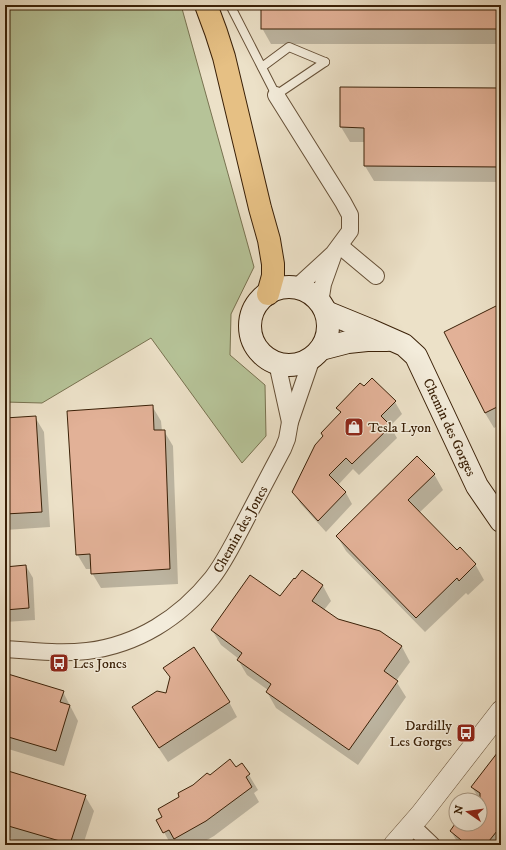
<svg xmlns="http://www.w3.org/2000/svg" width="506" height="850" font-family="'IM FELL DW Pica',serif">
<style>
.green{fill:#b6c398;stroke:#787250}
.shadow{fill:#0003}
.building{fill:#e2b197;stroke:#3a2007}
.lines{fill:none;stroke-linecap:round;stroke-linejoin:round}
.service-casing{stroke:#665037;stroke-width:10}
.minor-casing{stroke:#665037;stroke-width:18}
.tertiary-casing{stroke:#665037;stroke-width:22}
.secondary-casing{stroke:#3a2007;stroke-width:24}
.trunk-casing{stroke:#3a2007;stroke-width:24}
.service{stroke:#f3ecdb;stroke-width:8}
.minor{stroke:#f3ecdb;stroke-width:16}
.tertiary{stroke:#f3ecdb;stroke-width:21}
.secondary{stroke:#f3ecdb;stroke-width:22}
.trunk{stroke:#e6c084;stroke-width:22}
.labels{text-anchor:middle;stroke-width:3;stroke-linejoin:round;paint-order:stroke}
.poi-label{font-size:14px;fill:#3a2007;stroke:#f3ecdb;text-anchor:start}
.street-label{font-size:14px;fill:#3a2007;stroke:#f3ecdb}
</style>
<rect width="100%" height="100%" fill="#ece1c8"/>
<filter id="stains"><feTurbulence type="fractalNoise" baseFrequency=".005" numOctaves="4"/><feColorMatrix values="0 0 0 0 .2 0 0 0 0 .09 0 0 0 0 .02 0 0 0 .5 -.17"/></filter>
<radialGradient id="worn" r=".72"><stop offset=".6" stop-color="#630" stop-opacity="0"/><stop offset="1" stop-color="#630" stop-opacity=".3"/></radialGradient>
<!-- green -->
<polygon class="green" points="5,5 181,5 254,267 231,314 230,355 265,385 266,436 242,463 151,338 42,403 5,402"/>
<!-- shadow -->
<g class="shadow">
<polygon points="262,5 501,5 501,44 271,44 262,28"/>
<polygon points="341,88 501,89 501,182 374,181 365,166 365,142 350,142 341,127"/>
<polygon points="501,318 501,424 494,428 485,413 445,332"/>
<polygon points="395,402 402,414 390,426 397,438 359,475 353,469 338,485 346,493 352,504 326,532 300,503 293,491 341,414 338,408"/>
<polygon points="152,406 161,421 162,431 164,431 173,446 178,584 101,588 92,573 92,569 86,569 77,554"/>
<polygon points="35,417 44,432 50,527 5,530 5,419"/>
<polygon points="434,474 443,490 419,513 457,551 475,564 484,580 468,595 466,593 425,632 346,551 337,536"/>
<polygon points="26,566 33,578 35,620 5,622 5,568"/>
<polygon points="323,586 331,601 324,610 338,620 380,632 402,647 410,662 396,681 406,697 358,765 276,708 267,692 268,690 247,675 238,660 239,659 221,645 212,630 280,598"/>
<polygon points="5,686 63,692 78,721 64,766 5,748"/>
<polygon points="229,702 237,717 168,762 142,723"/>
<polygon points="501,750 501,845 459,845 451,831 457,824 480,824 480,800 476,800 478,797 472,787"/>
<polygon points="236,768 249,775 258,790 254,793 259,802 214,836 198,845 171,845 158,821 164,818 180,797 210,776"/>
<polygon points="5,771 85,796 94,811 83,845 32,845 11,839 5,828"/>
</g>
<!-- building -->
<g class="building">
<rect x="261" y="5" width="240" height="24"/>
<polygon points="340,87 501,88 501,167 364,166 364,128 340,127"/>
<polygon points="496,306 501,317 501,405 485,413 444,332"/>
<polygon points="372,378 396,401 381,416 391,426 352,464 346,458 329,475 346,492 318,521 292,492 315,445 323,436 321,433 341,412 336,408 360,383 364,386"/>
<polygon points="153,405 154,430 165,430 170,569 91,574 90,554 76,555 67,411"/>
<polygon points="36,416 42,512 5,514 5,418"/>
<polygon points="417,456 435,474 408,500 457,550 460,547 476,564 459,581 457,578 416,618 336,536"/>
<polygon points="26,565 29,608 5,610 5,567"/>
<polygon points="302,570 323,585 312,601 338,619 380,631 402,646 384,671 398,681 349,750 266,692 271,684 237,660 242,653 211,630 250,575 280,596 294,578 295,579"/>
<polygon points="194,647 230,702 159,748 132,707 157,691 166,693 170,677 163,668"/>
<polygon points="8,674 64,691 60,702 70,705 56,751 5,736 5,683"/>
<polygon points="501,748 501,826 489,841 466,844 450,831 455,824 480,824 480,793 471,787"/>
<polygon points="230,759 236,767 242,763 250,774 246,777 252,787 206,821 174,839 169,830 163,833 156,820 162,817 158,809 179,797 178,793 193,785 207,773 210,775"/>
<polygon points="5,770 86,795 70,844 5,825 5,813 9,799 5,797"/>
</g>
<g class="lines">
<defs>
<g id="service">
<polyline points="230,5 276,95 325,62"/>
<polyline points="262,67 289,47 325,62"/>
</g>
<g id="minor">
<polyline points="276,95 343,202 350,215 350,231 333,254 296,288"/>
<polyline points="340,246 376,276"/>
<polyline points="320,303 323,284 333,256"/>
<polyline points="277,363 290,422"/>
<path d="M5 649C32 651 60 654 87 651 137 645 180 618 212 578 223 564 232 546 241 529 255 502 269 475 283 449L287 439 290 422 312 358"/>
<polyline points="411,825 432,845"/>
</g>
<polyline id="tertiary" points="394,845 421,814 501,711"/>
<g id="secondary">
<circle cx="289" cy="326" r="39"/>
<polyline points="326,312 370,330 404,345 416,356 477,486 501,521"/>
<polyline points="321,349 348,342 367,340 387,340"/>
</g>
<polyline id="trunk" points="206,5 216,32 224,57 260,208 269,240 273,264 273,276 268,294"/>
</defs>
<!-- service casing -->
<use href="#service" class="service-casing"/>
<!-- minor casing -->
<use href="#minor" class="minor-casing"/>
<!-- tertiary casing -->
<use href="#tertiary" class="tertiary-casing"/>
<!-- secondary casing -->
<use href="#secondary" class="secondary-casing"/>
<!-- trunk casing -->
<use href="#trunk" class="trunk-casing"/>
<!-- service -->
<use href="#service" class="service"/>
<!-- minor -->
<use href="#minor" class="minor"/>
<!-- tertiary -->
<use href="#tertiary" class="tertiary"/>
<!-- secondary -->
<use href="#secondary" class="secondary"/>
<!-- trunk -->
<use href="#trunk" class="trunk"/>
</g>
<!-- icons -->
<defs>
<symbol id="shop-square" viewBox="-11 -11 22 22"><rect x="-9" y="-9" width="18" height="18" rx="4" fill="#8f2418" stroke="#f3ecdb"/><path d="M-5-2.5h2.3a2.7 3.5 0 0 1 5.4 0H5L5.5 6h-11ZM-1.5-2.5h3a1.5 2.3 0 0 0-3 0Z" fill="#fff"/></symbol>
<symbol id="bus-square" viewBox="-11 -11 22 22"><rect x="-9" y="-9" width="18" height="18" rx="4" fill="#8f2418" stroke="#f3ecdb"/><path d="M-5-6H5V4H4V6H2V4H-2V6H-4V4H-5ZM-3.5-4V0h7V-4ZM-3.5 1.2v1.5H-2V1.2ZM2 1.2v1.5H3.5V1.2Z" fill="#fff"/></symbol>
</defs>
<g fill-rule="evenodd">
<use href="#shop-square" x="343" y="416" width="22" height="22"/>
<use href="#bus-square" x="48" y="652" width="22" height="22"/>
<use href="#bus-square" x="455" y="722" width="22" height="22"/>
</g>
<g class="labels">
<!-- poi labels -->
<g class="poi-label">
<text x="368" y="432">Tesla Lyon</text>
<text x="73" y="668">Les Joncs</text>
<text x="452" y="730" text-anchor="end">Dardilly<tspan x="452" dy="16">Les Gorges</tspan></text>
</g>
<!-- street labels -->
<g class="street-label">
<text transform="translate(450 427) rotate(65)" y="5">Chemin des Gorges</text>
<text transform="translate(240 529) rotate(-61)" y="5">Chemin des Joncs</text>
</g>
</g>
<!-- margin -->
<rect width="506" height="850" fill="none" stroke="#ece1c8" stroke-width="20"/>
<rect x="6" y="6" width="494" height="838" fill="none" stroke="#3a2007" stroke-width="2"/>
<rect x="10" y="10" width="486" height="830" fill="none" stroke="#3a2007"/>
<!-- north arrow -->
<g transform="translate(468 812) rotate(283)"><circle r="19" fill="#f3ecdb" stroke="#a99a86"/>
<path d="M0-3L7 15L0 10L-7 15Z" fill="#8f2418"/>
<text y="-6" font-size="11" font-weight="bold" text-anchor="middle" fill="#3a2007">N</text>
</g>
<rect width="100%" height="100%" filter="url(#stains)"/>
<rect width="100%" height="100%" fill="url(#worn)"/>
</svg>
